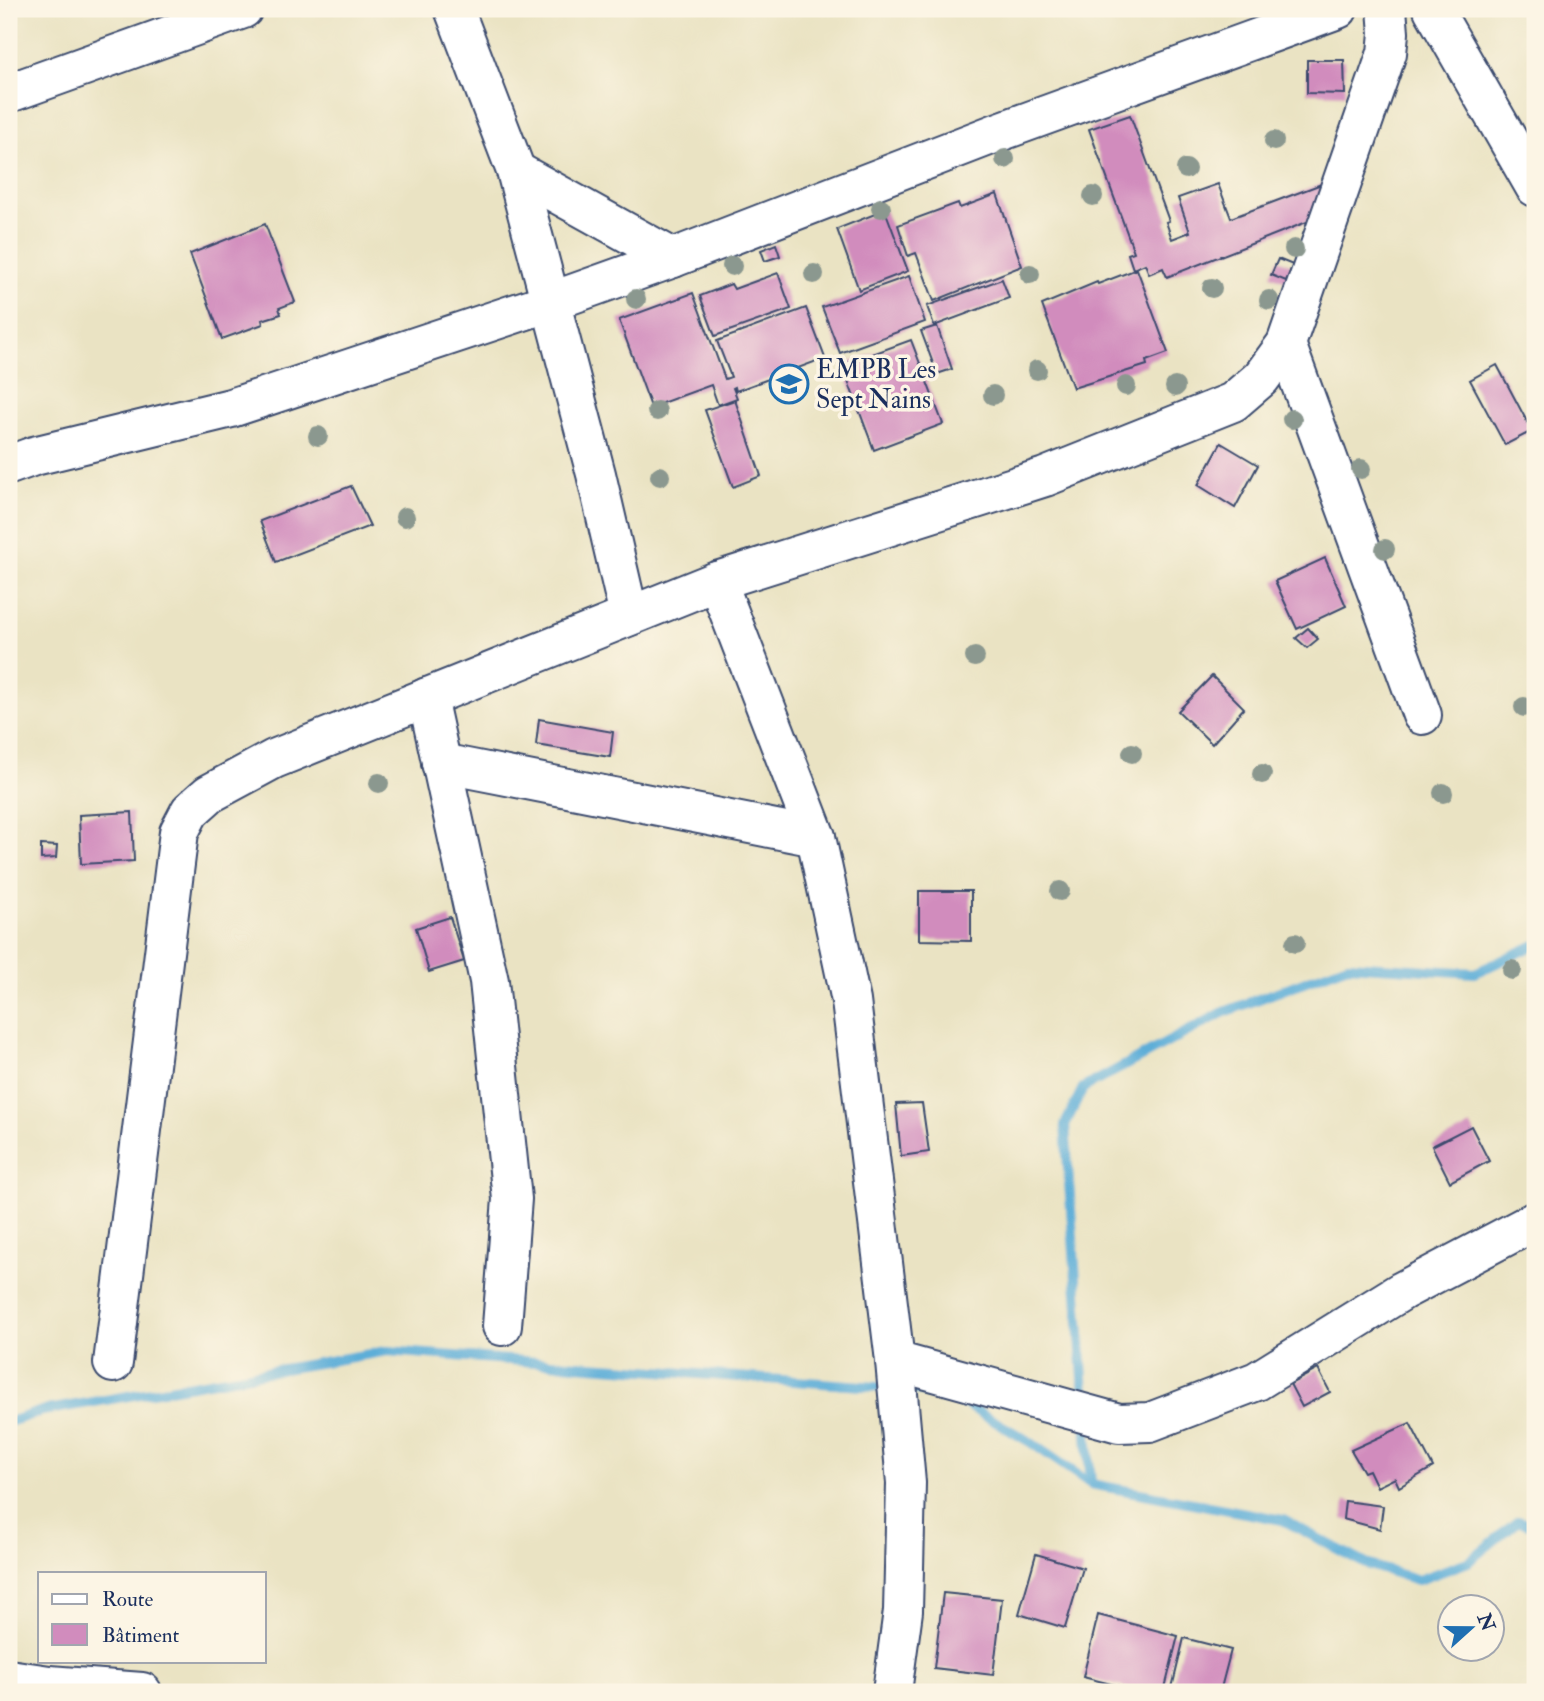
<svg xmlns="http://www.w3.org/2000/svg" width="1544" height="1701" font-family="'IM FELL Double Pica',serif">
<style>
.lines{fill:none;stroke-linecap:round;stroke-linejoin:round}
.stream{stroke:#5daed8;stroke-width:10}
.building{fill:#d18cbd}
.minor-casing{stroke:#3a4a6d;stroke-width:42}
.minor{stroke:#fff;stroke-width:38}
.tree{fill:#8b988f}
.labels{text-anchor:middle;stroke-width:7;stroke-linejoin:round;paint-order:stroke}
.poi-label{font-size:26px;fill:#1b2f5e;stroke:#fcf5e5;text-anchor:start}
</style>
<rect width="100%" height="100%" fill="#fcf5e5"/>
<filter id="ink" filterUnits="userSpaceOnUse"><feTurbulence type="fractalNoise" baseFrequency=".0143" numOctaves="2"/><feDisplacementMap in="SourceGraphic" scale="14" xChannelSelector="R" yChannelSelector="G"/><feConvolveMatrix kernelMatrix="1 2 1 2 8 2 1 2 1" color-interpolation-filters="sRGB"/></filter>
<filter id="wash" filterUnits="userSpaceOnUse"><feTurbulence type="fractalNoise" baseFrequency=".00686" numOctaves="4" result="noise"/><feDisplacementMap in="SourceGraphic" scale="28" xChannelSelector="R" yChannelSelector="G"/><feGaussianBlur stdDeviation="1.57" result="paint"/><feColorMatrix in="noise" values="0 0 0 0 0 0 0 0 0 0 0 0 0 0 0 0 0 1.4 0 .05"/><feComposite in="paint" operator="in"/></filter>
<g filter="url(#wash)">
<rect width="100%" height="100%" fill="#eae3c3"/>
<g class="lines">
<!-- stream -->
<g class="stream">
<polyline points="1085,1406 1065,1125 1083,1088 1222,1013 1348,965 1475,973 1535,945"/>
<polyline points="9,1422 42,1411 387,1351 917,1390 960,1401 1030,1442 1091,1484 1283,1520 1366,1564 1418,1580 1468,1562 1518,1521 1535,1526"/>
<polyline points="1086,1422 1091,1484"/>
</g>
</g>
<g id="blocks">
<!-- building -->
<g class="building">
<polygon points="1307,60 1344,60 1345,94 1307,93"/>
<polygon points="1130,115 1169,221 1166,222 1172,239 1190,232 1178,198 1218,184 1231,218 1332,180 1317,218 1167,277 1163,268 1149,274 1145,264 1133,269 1128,254 1134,252 1089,129"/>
<polygon points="997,194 1022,266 934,301 916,253 908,256 898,225 958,203 960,208"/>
<polygon points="885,210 908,271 859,290 837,229"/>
<polygon points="265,224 295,302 279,308 281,314 262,320 263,324 222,339 190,254"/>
<polygon points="776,244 780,256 765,261 761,250"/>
<polygon points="1278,259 1293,265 1286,281 1271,275"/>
<polygon points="1137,269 1168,353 1146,361 1147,365 1073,388 1042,305 1097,282 1098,284"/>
<polygon points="778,273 791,309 715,336 700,296 731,284 734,289"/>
<polygon points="909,276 925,322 840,353 822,307"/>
<polygon points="1002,279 1009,298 934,326 927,306"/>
<polygon points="693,293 725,379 731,377 717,341 806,308 825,358 736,391 735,387 733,388 737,398 718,405 711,385 651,407 619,320"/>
<polygon points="937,326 952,369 937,374 921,331"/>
<polygon points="911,340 943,424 874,450 842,365"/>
<polygon points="1497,365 1532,431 1505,445 1470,380"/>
<polygon points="735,400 761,476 733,487 705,410"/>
<polygon points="1221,443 1258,465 1235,508 1198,485"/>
<polygon points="351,486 370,526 276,562 260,521"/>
<polygon points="1325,558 1346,606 1297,629 1275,581"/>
<polygon points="1308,628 1318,639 1307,648 1296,638"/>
<polygon points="1212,676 1244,708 1212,744 1178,711"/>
<polygon points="539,719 613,732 610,757 536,745"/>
<polygon points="132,812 134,861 81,864 79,815"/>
<polygon points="41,845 57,846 56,858 41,859"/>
<polygon points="919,891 971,891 971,941 919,940"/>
<polygon points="450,917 464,961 429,972 416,928"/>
<polygon points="922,1103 929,1152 901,1156 896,1104"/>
<polygon points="1471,1126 1489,1161 1450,1182 1432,1146"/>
<polygon points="1318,1369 1330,1392 1302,1407 1290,1384"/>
<polygon points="1410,1423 1433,1467 1399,1487 1395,1478 1377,1487 1369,1470 1364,1472 1351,1450"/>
<polygon points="1345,1501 1383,1506 1380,1529 1343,1519"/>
<polygon points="1036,1554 1083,1568 1065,1628 1019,1614"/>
<polygon points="943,1593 1002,1599 993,1675 934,1668"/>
<polygon points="1098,1615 1178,1636 1164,1692 1143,1692 1083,1677"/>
<polygon points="1184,1638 1231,1650 1220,1692 1171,1692"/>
</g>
</g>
</g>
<g filter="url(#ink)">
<use href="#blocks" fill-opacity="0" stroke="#3a4a6d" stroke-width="2"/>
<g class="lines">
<defs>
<g id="minor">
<polyline points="454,9 516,171 596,474 629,616"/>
<polyline points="1433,9 1535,187"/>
<polyline points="9,93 243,9"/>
<polyline points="516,171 673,258"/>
<polyline points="1286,344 1422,715"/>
<polyline points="9,465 34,456 231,408 550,302 673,258 999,132 1338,9"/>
<polyline points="717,581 816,837 851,1001 895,1361 906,1483 903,1611 892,1692"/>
<polyline points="427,697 489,981 512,1199 502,1326"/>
<polyline points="441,763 816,837"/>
<polyline points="895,1361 1119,1423 1150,1422 1257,1381 1402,1291 1535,1221"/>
<polyline points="113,1363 179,832 190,811 209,794 274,759 717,581 1045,477 1233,402 1261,378 1286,344 1387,53 1389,33 1387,9"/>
<polyline points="9,1679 49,1685 142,1692"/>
</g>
</defs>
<!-- minor casing -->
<use href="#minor" class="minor-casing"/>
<!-- minor -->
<use href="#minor" class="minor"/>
</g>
<!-- trees -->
<g class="tree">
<circle cx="1274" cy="141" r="10"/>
<circle cx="1005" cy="159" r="10"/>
<circle cx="1186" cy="169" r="10"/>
<circle cx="1093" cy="196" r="10"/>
<circle cx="881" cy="208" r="10"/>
<circle cx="1294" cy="249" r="10"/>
<circle cx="732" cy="266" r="10"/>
<circle cx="814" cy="274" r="10"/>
<circle cx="1030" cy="274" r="10"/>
<circle cx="1212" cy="288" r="10"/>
<circle cx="636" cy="299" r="10"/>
<circle cx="1269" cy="300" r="10"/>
<circle cx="1037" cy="370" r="10"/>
<circle cx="1126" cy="386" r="10"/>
<circle cx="1175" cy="387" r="10"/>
<circle cx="993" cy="395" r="10"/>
<circle cx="657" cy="411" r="10"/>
<circle cx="1292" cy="419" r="10"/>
<circle cx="318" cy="436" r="10"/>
<circle cx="1361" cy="469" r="10"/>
<circle cx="660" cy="476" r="10"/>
<circle cx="405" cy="517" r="10"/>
<circle cx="1385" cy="549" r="10"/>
<circle cx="975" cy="657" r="10"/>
<circle cx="1524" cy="707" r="10"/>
<circle cx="1132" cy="753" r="10"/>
<circle cx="1262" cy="774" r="10"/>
<circle cx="379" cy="783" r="10"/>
<circle cx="1443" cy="793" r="10"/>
<circle cx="1060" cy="891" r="10"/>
<circle cx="1295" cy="943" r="10"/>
<circle cx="1512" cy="970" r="10"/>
</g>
</g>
<!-- icons -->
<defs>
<symbol id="school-ring" viewBox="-11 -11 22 22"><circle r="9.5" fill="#fcf5e5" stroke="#1f6fb2" stroke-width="1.5"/><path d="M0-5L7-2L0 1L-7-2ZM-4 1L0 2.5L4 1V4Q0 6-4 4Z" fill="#1f6fb2"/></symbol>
</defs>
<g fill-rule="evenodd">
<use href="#school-ring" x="767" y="362" width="44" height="44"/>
</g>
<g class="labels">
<!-- poi labels -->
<g class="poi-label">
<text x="816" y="378">EMPB Les<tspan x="816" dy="30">Sept Nains</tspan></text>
</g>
</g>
<!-- margin -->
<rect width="1544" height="1701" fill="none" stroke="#fcf5e5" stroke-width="35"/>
<!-- legend -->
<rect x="38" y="1572" width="228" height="91" fill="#fcf5e5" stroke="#a2a6af" stroke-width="2"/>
<rect x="52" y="1594" width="35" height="10" fill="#ffffff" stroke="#a2a6af" stroke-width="2"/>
<text x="102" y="1606" font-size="21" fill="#1b2f5e">Route</text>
<rect x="52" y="1624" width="35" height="21" fill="#d18cbd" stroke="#a2a6af" stroke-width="2"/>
<text x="102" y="1642" font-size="21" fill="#1b2f5e">Bâtiment</text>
<!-- north arrow -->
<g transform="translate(1471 1628) rotate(69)"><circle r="33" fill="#fcf5e5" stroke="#a2a6af" stroke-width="2"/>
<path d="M0-5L12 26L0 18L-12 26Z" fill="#1f6fb2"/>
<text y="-10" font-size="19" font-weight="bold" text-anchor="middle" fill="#1b2f5e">N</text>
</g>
</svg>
